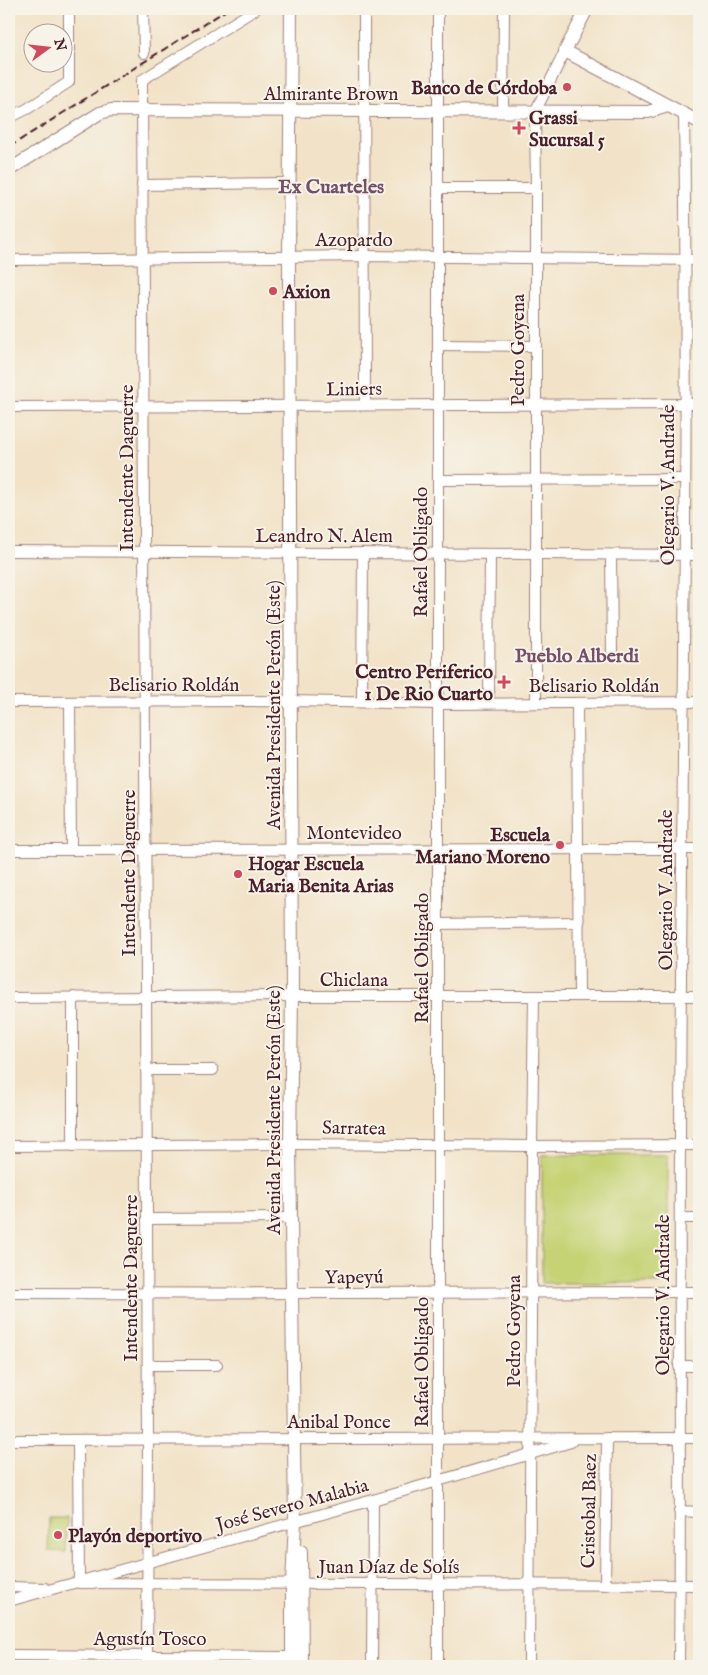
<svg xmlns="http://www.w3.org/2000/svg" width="708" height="1675" font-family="'IM FELL English',serif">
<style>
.garden{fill:#c5d375;stroke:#887950}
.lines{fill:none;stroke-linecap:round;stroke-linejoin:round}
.minor-casing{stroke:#9e817a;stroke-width:12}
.major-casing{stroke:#9e817a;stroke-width:14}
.minor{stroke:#fff;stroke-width:10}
.major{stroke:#fff;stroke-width:12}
.rail{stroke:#4a1f2b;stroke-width:2;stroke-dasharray:8 4;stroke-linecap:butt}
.poi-dot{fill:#d1495b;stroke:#f7f3e8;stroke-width:2}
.labels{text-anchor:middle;stroke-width:4;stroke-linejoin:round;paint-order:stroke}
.poi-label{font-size:19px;font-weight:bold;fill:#4a1f2b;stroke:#f7f3e8;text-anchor:start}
.street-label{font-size:19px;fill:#4a1f2b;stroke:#f7f3e8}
.neighbourhood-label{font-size:20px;font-weight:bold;fill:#735068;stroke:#f7f3e8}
</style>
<rect width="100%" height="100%" fill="#f7f3e8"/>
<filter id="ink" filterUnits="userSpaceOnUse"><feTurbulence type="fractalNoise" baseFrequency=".02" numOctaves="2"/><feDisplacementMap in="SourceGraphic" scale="10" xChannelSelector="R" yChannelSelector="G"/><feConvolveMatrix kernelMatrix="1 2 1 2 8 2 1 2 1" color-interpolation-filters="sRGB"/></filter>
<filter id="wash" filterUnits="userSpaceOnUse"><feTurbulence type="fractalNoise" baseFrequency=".0096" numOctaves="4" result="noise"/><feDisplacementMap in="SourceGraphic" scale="20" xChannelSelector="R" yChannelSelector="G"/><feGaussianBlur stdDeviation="1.12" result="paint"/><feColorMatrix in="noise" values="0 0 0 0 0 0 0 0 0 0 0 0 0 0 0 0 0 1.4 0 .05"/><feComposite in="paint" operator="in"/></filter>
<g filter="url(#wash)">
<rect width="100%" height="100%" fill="#f2e3c8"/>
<!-- garden -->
<g class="garden">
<rect x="542" y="1155" width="126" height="128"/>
<polygon points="49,1518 67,1518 66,1552 48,1551"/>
</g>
</g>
<g filter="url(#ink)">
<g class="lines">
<defs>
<g id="minor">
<polyline points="143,9 144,53"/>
<polyline points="364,9 365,404"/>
<polyline points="438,9 438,1666"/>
<polyline points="503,112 504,9"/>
<polyline points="9,118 27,109 69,82 69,9"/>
<polyline points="142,185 289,183"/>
<polyline points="438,188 536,188"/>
<polyline points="9,260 364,256 699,260"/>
<polyline points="439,345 536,346"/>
<polyline points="9,407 699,404"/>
<polyline points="438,480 684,479"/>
<polyline points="9,551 699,555"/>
<polyline points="611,555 612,651"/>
<polyline points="9,702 290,701 438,704 699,702"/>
<polyline points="70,702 71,850"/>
<polyline points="362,702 363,553"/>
<polyline points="489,703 490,554"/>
<polyline points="536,703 536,188 535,112 565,51"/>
<polyline points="577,703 579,996"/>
<polyline points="9,850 699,849"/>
<polyline points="438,924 579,922"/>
<polyline points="73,997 73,1146"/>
<polyline points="9,998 292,996 699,996"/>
<polyline points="146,1070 213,1070"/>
<polyline points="9,1146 290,1144 532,1146 699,1145"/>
<polyline points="680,1218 699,1218"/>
<polyline points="147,1219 291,1218"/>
<path d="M9 1293C239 1294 469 1293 699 1292"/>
<polyline points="148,1365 217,1365"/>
<polyline points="679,1366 699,1366"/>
<polyline points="9,1440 699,1438"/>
<polyline points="78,1440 79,1583 699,1585"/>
<polyline points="679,1511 699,1512"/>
<polyline points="605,1585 607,1438"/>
<polyline points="9,1587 45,1588"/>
<polyline points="9,1601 373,1500 571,1442"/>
<polyline points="9,1655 292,1657"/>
<polyline points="147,1666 148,1439 142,80 256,9"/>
<polyline points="372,1666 373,1500"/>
<polyline points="529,1666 532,1146 534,996"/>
<path d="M679 1666C681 1492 679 1318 680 1144 681 800 689 457 684 114"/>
</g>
<g id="major">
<polyline points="291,9 289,258 292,996 290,1144 295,1521 292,1584 292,1666"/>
<polyline points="587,9 565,51 699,122"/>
<polyline points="9,170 100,113 111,110 648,112 668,106"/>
<polyline points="301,1552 302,1666"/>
</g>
</defs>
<!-- minor casing -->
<use href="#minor" class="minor-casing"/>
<!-- major casing -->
<use href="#major" class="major-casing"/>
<!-- minor -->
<use href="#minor" class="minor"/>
<!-- major -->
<use href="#major" class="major"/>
<!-- rail -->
<g class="rail">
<polyline points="684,9 699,17"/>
<polyline points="9,147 228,9"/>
</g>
</g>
</g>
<!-- markers -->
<g class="poi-dot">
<circle cx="567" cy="87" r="5"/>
<path d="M516.5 120.5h5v5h5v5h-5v5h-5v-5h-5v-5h5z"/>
<circle cx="273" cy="291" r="5"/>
<path d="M501.5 674.5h5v5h5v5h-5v5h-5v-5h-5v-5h5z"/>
<circle cx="560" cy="845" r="5"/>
<circle cx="238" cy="874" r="5"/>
<circle cx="58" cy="1535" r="5"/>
</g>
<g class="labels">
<!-- poi labels -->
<g class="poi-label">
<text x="557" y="94" text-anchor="end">Banco de Córdoba</text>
<text x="529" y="124">Grassi<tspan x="529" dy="22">Sucursal 5</tspan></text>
<text x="283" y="298">Axion</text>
<text x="493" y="678" text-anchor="end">Centro Periferico<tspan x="493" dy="22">1 De Rio Cuarto</tspan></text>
<text x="550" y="841" text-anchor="end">Escuela<tspan x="550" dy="22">Mariano Moreno</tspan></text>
<text x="248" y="870">Hogar Escuela<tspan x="248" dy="22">Maria Benita Arias</tspan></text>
<text x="68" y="1542">Playón deportivo</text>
</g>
<!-- street labels -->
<g class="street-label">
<text x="331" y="100">Almirante Brown</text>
<text x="354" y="246">Azopardo</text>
<text transform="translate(517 350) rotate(-90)" y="7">Pedro Goyena</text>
<text transform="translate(354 388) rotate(-1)" y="7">Liniers</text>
<text transform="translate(126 468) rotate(-90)" y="7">Intendente Daguerre</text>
<text transform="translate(667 485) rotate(-90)" y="7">Olegario V. Andrade</text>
<text x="324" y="542">Leandro N. Alem</text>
<text transform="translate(420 552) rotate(-90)" y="7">Rafael Obligado</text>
<text x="174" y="691">Belisario Roldán</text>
<text x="594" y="692">Belisario Roldán</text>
<text transform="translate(273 705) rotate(-90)" y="7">Avenida Presidente Perón (Este)</text>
<text x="354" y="839">Montevideo</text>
<text transform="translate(128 873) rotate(-90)" y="7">Intendente Daguerre</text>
<text transform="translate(665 890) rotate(-90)" y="7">Olegario V. Andrade</text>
<text transform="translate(421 958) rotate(-90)" y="7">Rafael Obligado</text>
<text x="354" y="986">Chiclana</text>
<text transform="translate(273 1110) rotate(-90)" y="7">Avenida Presidente Perón (Este)</text>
<text transform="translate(354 1127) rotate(1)" y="7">Sarratea</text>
<text transform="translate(354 1276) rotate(-1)" y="7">Yapeyú</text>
<text transform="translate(130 1278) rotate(-90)" y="7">Intendente Daguerre</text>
<text transform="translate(662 1295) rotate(-90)" y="7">Olegario V. Andrade</text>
<text transform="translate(513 1331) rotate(-90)" y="7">Pedro Goyena</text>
<text transform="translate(421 1362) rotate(-90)" y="7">Rafael Obligado</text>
<text x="339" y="1428">Anibal Ponce</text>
<text transform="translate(292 1504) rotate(-15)" y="7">José Severo Malabia</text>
<text transform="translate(588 1511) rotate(-89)" y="7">Cristobal Baez</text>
<text x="389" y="1573">Juan Díaz de Solís</text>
<text x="150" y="1645">Agustín Tosco</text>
</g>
<!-- neighbourhood labels -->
<g class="neighbourhood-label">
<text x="331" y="193">Ex Cuarteles</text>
<text x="577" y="662">Pueblo Alberdi</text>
</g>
</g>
<!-- margin -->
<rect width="708" height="1675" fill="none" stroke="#f7f3e8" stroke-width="30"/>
<!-- north arrow -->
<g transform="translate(48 48) rotate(75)"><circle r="24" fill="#f7f3e8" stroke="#b29e9c"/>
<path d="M0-4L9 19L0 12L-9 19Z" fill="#d1495b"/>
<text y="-8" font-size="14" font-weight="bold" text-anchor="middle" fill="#4a1f2b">N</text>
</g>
</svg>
